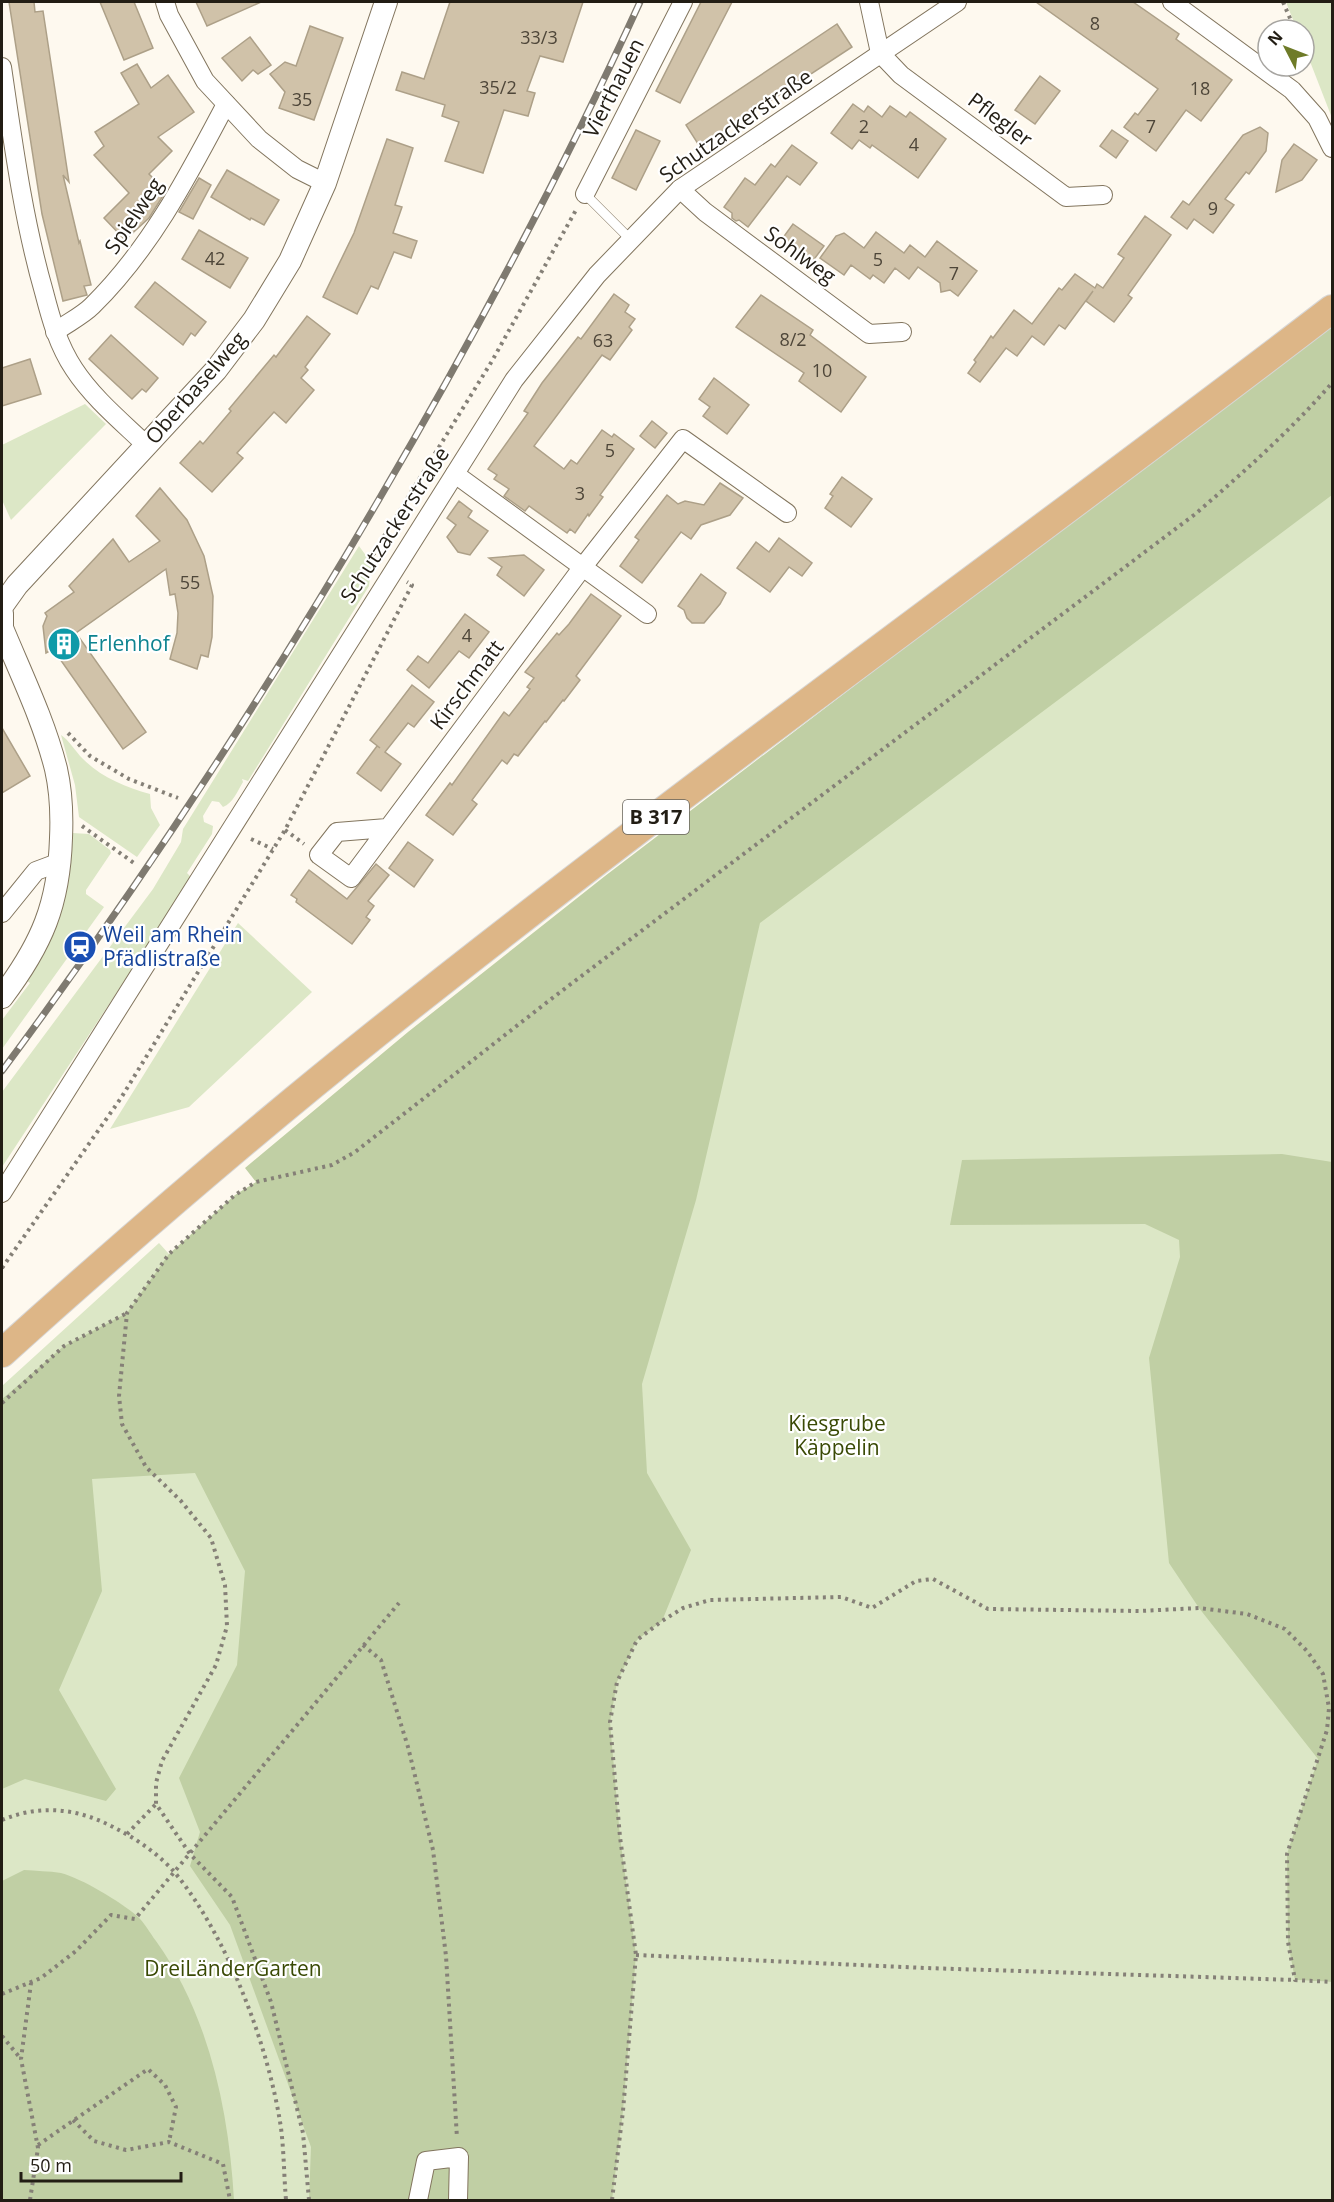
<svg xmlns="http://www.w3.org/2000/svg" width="1334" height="2202" font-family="'Open Sans',sans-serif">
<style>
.green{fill:#dce7c6}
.forest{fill:#c0cfa4}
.building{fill:#d0c2a9;stroke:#ada088;stroke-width:1.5}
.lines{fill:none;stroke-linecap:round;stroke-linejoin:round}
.service-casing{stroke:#82755e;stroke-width:10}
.minor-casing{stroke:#82755e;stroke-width:20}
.tertiary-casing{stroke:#82755e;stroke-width:24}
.primary-casing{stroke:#d7d6d5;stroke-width:30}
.path{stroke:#858077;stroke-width:4;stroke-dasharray:3 4.5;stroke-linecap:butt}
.service{stroke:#fff;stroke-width:9}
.minor{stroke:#fff;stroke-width:18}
.tertiary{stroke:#fff;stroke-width:22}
.primary{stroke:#ddb687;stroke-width:28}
.rail-casing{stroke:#7f7a70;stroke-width:7}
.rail{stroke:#fff;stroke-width:4.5;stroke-dasharray:14;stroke-linecap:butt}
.labels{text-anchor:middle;stroke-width:4.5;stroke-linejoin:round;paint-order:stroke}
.number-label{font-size:18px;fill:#4e4639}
.shield{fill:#fff;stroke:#64615a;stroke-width:1.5}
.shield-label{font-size:20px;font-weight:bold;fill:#221d14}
.street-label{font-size:21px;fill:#221d14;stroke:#fff}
.culture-label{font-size:21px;fill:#0d838f;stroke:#fff;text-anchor:start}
.transit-label{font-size:21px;fill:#164399;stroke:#fff;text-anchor:start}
.park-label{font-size:21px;fill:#3a4a05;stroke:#fff}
</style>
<rect width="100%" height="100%" fill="#fef9ef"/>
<!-- green -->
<g class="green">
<polygon points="1286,2 1332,2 1332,118 1304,46 1304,30 1297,30"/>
<polygon points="85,404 106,424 11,520 2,500 2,445"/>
<polygon points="1332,423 1332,1957 1295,1980 1332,1982 1332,2200 2,2200 2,1386 159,1243 169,1254 256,1293"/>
<path d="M359 546 375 568 370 577 369 586 248 781 242 779 243 782C237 792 233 803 223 807L219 802 212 801 203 816 204 822 213 826 212 834 187 873 192 878 2 1167V1092L153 889 181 842 183 829Z"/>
<path d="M61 735C69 740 75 751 83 759 101 777 125 787 150 794L151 808 160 825 137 857 79 817 75 785Z"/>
<polygon points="73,833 89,834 110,850 111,853 86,890 86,894 104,907 2,1049 2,1020 30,983 24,979 66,889 70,871"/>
<polygon points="238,923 312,992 189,1107 110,1129"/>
</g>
<!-- forest -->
<g class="forest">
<polygon points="1332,321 1332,495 760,923 696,1200 642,1384 647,1473 691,1550 662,1621 637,1640 617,1682 610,1722 620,1837 636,1955 623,2111 612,2200 309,2200 311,2147 230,1925 190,1866 200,1832 179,1778 237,1665 245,1571 195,1473 92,1479 102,1591 59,1690 116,1789 106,1801 25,1779 2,1789 2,1399 64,1346 127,1313 169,1254 235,1195 256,1182 245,1168 408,1032 605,876"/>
<polygon points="1282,1154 1332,1162 1332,1982 1295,1980 1288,1942 1287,1854 1318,1759 1199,1608 1169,1563 1149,1358 1180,1257 1179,1240 1145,1224 950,1225 962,1160"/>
<path d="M24 1870C36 1871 49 1871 61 1873 83 1879 119 1901 137 1916 144 1922 150 1933 156 1941 209 2015 229 2111 234 2200H2V1881Z"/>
</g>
<!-- building -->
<g class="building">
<polygon points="9,2 34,2 35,12 43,11 69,182 63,175 79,243 80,241 91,285 84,286 87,295 63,301 42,214"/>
<polygon points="100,2 134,2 153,48 124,60"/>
<polygon points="196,2 261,2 207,26"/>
<polygon points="450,2 583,2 563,62 540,56 527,91 535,93 528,116 504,110 483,173 445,161 459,122 442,116 445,105 396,90 402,72 424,79"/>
<polygon points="701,2 732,2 680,103 656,91"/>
<polygon points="1036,2 1133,2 1179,34 1176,39 1232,80 1201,121 1186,110 1156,151 1124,127 1135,113 1138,115 1158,89"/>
<polygon points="837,24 852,47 700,147 686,125"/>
<polygon points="310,26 343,38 314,120 279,108 285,92 270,74 285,62 296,66"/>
<polygon points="250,37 271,65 258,74 253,70 242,81 222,58"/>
<polygon points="137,64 151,88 168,75 194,112 158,137 172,151 149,174 166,191 149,218 125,240 104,218 129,193 94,155 104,146 95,132 139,104 121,73"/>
<polygon points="1040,76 1060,91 1035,124 1015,110"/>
<polygon points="853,104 864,112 868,106 882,117 890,106 906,117 910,112 946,139 918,178 872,145 870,148 859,140 852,149 831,133"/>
<polygon points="1260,127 1268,133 1266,151 1249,174 1246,172 1225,199 1234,205 1213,233 1194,219 1187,229 1171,217 1183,201 1189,205 1243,135"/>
<polygon points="636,130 660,141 636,190 612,178"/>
<polygon points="1112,130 1128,141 1116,158 1100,146"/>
<polygon points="387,139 413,148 395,205 402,207 393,233 417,241 411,258 394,252 378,289 371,286 357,314 323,297 354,233"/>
<polygon points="1294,144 1317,160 1302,180 1276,192 1282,160"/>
<polygon points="792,145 817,163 800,185 787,176 748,227 739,220 736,221 732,218 732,213 724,207 745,178 755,185 771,164 775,167"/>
<polygon points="227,170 279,200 264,225 251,218 250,220 211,197"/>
<polygon points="199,178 211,185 193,219 179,212"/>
<polygon points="1145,216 1171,235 1128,295 1132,298 1114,322 1086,301 1093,291 1065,329 1059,325 1044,345 1032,336 1017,356 1006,348 980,382 968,373 976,362 974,360 985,345 991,336 993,338 1014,310 1032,324 1059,288 1062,290 1075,274 1095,288 1097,284 1103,288 1124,258 1118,254"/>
<polygon points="793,224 824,246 812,262 782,239"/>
<polygon points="199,230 248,258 230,288 182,259"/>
<polygon points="876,232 904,253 910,245 925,257 937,241 977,271 958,296 950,290 941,292 940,283 918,267 909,279 895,268 884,283 873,275 870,279 851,265 844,275 820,258 836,236 844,233 864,248"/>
<polygon points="155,282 206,322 195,336 191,333 183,345 135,307"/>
<polygon points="614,294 629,305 625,312 635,319 629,327 632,330 610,360 602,355 534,446 564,469 571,460 577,464 602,430 612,437 614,434 634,449 600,495 603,497 589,516 588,514 575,533 570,529 567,533 529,506 525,511 504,496 509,489 494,479 497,475 488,469 528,413 524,411 542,383 578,337 581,339"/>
<polygon points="761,295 813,330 810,335 866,377 841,412 799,381 804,373 736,327"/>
<polygon points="307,316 330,334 305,367 308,370 301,378 314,390 286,423 274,412 237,453 243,458 212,492 180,463 200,441 203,444 231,411 229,409 274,355 276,357"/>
<polygon points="111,335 158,378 146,392 142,389 132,399 89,359"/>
<polygon points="30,359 41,394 2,406 2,368"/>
<polygon points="714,378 749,405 727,434 703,416 710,407 699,399"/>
<polygon points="652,421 667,433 655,448 640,436"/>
<polygon points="842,477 872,499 851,527 825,508 833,496 830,494"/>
<polygon points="720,483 743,498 730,515 701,525 691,539 681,532 642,583 620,566 639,540 635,537 667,495 678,504 685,501 704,505"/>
<polygon points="160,488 187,520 204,556 213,596 212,637 208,657 201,655 197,669 170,659 177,633 178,613 175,594 170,595 166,569 76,633 146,732 123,749 53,649 46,653 43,626 47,616 45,613 74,592 69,586 113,539 129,562 160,541 136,516"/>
<polygon points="459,501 472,511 468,517 488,531 470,555 458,552 447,537 456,525 447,518"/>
<polygon points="779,538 812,563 802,576 789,567 770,592 737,568 756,542 769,552"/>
<polygon points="524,555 544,570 524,596 497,575 502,567 489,558"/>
<polygon points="701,574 726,593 720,604 704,623 692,623 687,618 684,610 678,606"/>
<polygon points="591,594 621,616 576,676 580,680 564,701 563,700 546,722 545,721 518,756 514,754 507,764 502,760 472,800 477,804 453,835 426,815 450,783 452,785 504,712 509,716 530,689 527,687 534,678 525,672 557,633 559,635 569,624"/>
<polygon points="465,614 489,632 469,658 459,651 429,688 407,670 418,656 428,663"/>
<polygon points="412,685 434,702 414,727 408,723 385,752 401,764 381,791 357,773 377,746 380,748 370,740"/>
<polygon points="2,728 30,776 2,793"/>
<polygon points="408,842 433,860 414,887 389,868"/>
<polygon points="376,864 389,875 368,901 374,906 366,917 370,920 352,944 296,902 297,899 291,895 309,870 347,899"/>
</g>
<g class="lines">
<defs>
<polyline id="service" points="585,194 631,240"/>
<g id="minor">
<polyline points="165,2 169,15 205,81 259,139 297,169 325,183"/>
<polyline points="869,2 880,53 901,75 1066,197 1103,195"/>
<polyline points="1172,2 1292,90 1317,118 1332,148"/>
<path d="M2 67C13 142 23 219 44 292 51 319 58 345 74 369 93 398 121 421 146 445"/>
<polyline points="680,189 705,212 869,334 902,332"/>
<polyline points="585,194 683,2"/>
<path d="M55 332C67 323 82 316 92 306 151 248 188 176 226 104"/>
<polyline points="455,474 647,614"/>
<polyline points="387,828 337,832 319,855 351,878 582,568 683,439 787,513"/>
<polyline points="2,913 36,871 60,862"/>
<polyline points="2,1193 514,380 597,275 680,189 957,2"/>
<polyline points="418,2200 426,2161 459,2157 458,2200"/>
</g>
<g id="tertiary">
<polyline points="2,606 17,585 216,370 254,320 290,261 325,183 386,2"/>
<path d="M2 614V628C21 674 44 721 56 769 61 791 62 816 61 838 59 904 42 944 2 997"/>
</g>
<path id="primary" d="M2 1353C124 1243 248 1136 377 1033 689 784 1015 552 1332 309"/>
</defs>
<!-- service casing -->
<use href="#service" class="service-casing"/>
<!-- minor casing -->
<use href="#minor" class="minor-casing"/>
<!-- tertiary casing -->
<use href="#tertiary" class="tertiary-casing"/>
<!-- primary casing -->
<use href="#primary" class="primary-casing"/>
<!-- path -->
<g class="path">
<polyline points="1283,2 1295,30"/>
<polyline points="380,561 373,554 492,361 576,210"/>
<polyline points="68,733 90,756 129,779 178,798"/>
<polyline points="82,826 134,863"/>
<polyline points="285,830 304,844"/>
<polyline points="251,839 273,849"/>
<polyline points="2,1268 121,1098 285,830 412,585 407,582"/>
<polyline points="2,1403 64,1346 127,1313"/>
<polyline points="363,1645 381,1660 408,1747 433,1850 446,1956 457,2138"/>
<path d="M2 1820C40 1804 78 1808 115 1828 137 1839 160 1855 176 1874 228 1938 269 2047 281 2128 284 2152 284 2177 286 2200"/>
<polyline points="127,1834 156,1804"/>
<polyline points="636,1955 926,1968 1295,1980"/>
<polyline points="2,1994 41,1978 76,1951 111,1915 135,1919 399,1603"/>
<polyline points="2,2036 21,2059"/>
<polyline points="73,2120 94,2141 126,2150 169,2142 223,2164 230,2200"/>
<polyline points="38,2145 148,2069 165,2085 176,2107 169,2142"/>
<polyline points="30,2200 38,2148 21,2059 31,1983"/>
<path d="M309 2200 303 2133 271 2002 232 1897 190 1854 156 1804V1783L162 1761 216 1665 227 1626 225 1585 211 1538 181 1501 146 1467 122 1424 119 1396 127 1313 169 1254 235 1195 256 1182 332 1165 355 1152 555 996 1194 515C1243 473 1290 431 1332 383"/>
<polyline points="612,2200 623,2111 636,1955 620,1837 610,1722 617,1682 637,1640 662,1621 683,1608 710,1600 841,1597 872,1608 916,1581 933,1579 988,1609 1139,1611 1199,1608 1247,1614 1285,1629 1307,1651 1323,1674 1329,1708 1327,1730 1287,1854 1288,1942 1295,1980 1332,1982"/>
</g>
<!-- service -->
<use href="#service" class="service"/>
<!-- minor -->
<use href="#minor" class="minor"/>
<!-- tertiary -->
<use href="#tertiary" class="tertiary"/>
<!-- primary -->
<use href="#primary" class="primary"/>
<defs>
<path id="rail" d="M2 1071C138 888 263 698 378 501 473 339 562 173 640 2"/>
</defs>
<!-- rail casing -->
<use href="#rail" class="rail-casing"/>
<!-- rail -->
<use href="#rail" class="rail"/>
</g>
<!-- icons -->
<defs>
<symbol id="building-disc" viewBox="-11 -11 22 22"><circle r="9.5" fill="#0f9aa8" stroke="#fff"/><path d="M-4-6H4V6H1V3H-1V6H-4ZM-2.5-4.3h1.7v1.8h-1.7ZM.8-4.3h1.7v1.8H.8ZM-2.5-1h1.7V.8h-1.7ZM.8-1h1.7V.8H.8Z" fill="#fff"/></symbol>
<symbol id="station-disc" viewBox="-11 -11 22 22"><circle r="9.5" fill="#1a4fb4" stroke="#fff"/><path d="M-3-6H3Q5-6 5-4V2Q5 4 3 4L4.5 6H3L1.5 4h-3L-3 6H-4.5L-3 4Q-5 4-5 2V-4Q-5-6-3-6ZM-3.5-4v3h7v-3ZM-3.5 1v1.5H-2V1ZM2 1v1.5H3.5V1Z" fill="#fff"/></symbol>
</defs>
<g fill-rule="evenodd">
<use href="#building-disc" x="45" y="625" width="38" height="38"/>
<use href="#station-disc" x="61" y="928" width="38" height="38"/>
</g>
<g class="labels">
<!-- number labels -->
<g class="number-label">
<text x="1095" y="30">8</text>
<text x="539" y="44">33/3</text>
<text x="498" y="94">35/2</text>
<text x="1200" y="95">18</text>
<text x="302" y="106">35</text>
<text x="864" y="133">2</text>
<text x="1151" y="133">7</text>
<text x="914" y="151">4</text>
<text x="1213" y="215">9</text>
<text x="215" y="265">42</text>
<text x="878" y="266">5</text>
<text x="954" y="280">7</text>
<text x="793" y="346">8/2</text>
<text x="603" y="347">63</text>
<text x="822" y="377">10</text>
<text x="610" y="457">5</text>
<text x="580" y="500">3</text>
<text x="190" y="589">55</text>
<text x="467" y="642">4</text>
</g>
<!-- shield labels -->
<rect class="shield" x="623" y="800" width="66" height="34" rx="4.5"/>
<g class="shield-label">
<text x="656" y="824">B 317</text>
</g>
<!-- street labels -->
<g class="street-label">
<text transform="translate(614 88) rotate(-63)" y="7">Vierthauen</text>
<text transform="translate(1000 120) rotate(37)" y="7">Pflegler</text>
<text transform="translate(736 126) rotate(-35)" y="7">Schutzackerstraße</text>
<text transform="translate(134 216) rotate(-56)" y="7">Spielweg</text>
<text transform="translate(800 255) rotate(36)" y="7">Sohlweg</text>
<text transform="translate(196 388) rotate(-49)" y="7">Oberbaselweg</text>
<text transform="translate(395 525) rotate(-57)" y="7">Schutzackerstraße</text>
<text transform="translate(467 685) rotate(-53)" y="7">Kirschmatt</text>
</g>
<!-- culture labels -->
<g class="culture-label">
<text x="87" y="651">Erlenhof</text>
</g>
<!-- transit labels -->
<g class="transit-label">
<text x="103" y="942">Weil am Rhein<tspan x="103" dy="24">Pfädlistraße</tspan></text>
</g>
<!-- park labels -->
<g class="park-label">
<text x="837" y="1431">Kiesgrube<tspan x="837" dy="24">Käppelin</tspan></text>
<text x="233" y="1976">DreiLänderGarten</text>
</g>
</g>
<!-- border -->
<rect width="1334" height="2202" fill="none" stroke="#221d14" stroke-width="6"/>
<!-- north arrow -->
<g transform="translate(1286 48) rotate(312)"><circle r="28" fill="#ffffff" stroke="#a7a5a1" stroke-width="1.5"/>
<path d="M0-4.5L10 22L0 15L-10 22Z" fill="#6e7b28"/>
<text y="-9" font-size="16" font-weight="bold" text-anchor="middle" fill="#221d14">N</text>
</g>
<!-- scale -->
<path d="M21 2172v9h160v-9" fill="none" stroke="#221d14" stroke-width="3"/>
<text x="30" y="2172" font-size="18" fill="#221d14" stroke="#ffffff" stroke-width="4.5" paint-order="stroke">50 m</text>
</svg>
